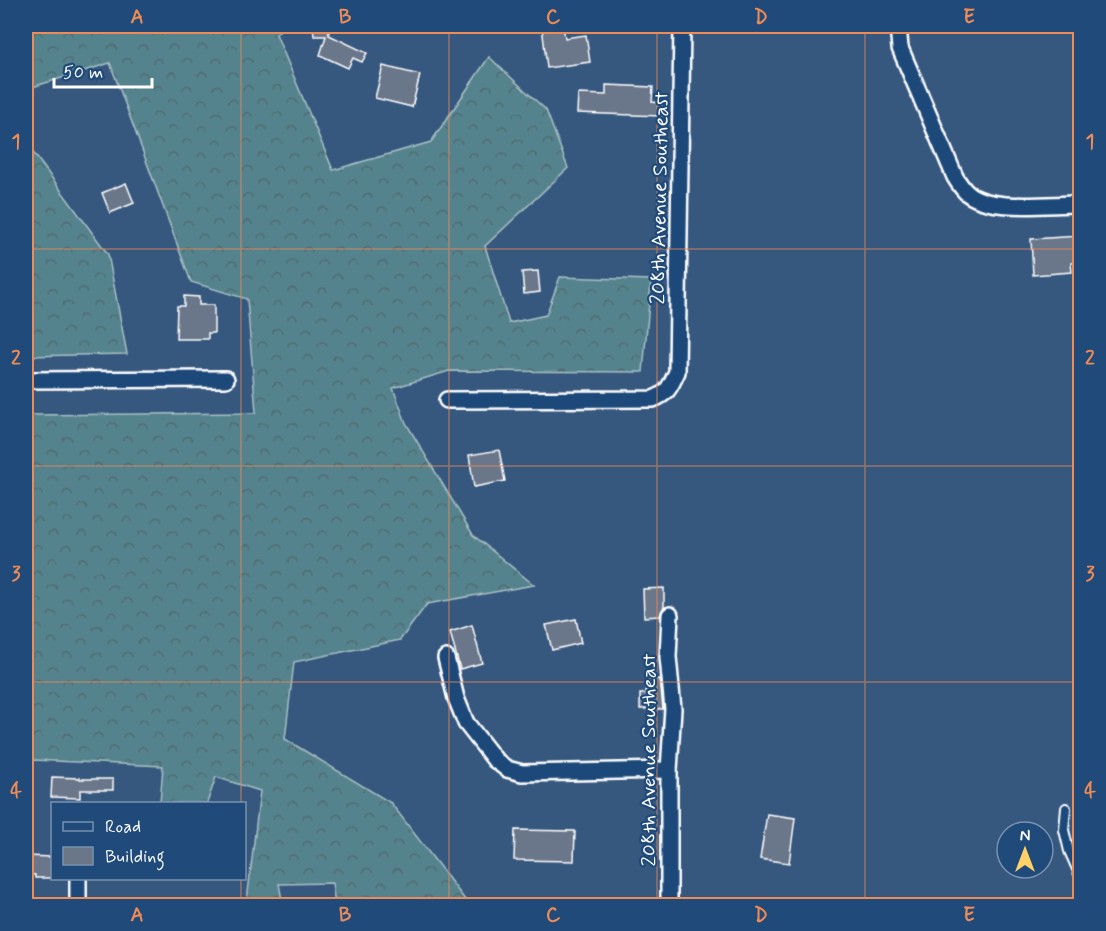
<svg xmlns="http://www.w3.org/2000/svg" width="1106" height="931" font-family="Mynerve,sans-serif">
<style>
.forest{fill:url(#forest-crowns);stroke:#aac1c6;stroke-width:1.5}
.building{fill:#6b7689;stroke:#fff;stroke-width:1.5}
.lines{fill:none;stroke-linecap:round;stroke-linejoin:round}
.service-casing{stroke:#fff;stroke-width:12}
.minor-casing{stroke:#fff;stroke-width:20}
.service{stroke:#1f4a7a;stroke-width:8}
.minor{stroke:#1f4a7a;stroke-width:15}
.grid{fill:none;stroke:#ef8b55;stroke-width:1.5;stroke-opacity:0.55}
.labels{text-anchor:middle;stroke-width:4.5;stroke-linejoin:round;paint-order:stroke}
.street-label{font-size:21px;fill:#fff;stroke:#1f4a7a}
.neatline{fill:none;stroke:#ef8b55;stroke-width:2}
.grid-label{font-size:20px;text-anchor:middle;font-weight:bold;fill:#ef8b55}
</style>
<defs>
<pattern id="forest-crowns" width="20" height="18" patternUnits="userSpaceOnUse" patternTransform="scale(1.5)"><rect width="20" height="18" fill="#54838d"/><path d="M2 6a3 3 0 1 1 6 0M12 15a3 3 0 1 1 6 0" fill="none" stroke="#506a70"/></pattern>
</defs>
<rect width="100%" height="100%" fill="#36577e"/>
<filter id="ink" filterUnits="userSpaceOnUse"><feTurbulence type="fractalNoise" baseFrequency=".0167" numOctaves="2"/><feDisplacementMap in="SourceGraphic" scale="12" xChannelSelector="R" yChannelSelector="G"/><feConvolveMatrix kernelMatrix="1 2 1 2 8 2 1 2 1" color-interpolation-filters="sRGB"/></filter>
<g filter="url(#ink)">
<!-- forest -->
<g class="forest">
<polygon points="26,26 284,26 276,34 333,170 431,142 489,57 546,110 568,168 485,246 509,323 546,315 560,277 651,280 643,372 449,371 393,388 406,423 473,535 534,585 427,604 400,640 294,662 285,739 391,803 469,905 335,905 332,883 279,884 283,905 241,905 247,901 260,791 216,777 207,803 160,803 163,766 33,760 31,818 26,819 26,415 256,413 247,299 191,282 110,63 26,89"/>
<polygon points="26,143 108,254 127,354 26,356"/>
</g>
<!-- building -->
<g class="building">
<polygon points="313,26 328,26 329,35 367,53 362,62 353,58 348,68 320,55 326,36 314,36"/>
<polygon points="542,26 563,26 565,38 586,35 590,62 547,68"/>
<polygon points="383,66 420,75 412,107 375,98"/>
<polygon points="606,85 653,87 652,102 661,103 661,116 577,113 578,94 606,95"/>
<polygon points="126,183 134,203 110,213 102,193"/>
<polygon points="1080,236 1080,263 1071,263 1072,272 1033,275 1031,239"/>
<polygon points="538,271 540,292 524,294 522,272"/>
<polygon points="184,296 199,297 199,305 214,305 214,333 208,333 208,339 176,339 177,306 184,306"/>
<polygon points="499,450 505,481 474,487 469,455"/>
<polygon points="664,588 664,607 662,610 660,616 644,617 643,589"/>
<polygon points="576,619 581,643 552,650 546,625"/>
<polygon points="472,625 482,663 460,669 450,632"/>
<polygon points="660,679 663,709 640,709 640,694 646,694 646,680"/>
<polygon points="52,777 80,778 80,779 113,779 113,790 80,790 80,798 51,797"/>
<polygon points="767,814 795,818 789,863 760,859"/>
<polygon points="515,830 575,831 574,861 514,860"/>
<polygon points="26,856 52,857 52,878 35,878 35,875 26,874"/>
</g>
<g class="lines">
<defs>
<polyline id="service" points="1066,808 1064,830 1069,851 1080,876"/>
<g id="minor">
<path d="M898 26 900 48 955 177C958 182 962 188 966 192 988 212 1047 204 1075 204L1080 205"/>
<polyline points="26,380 226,379"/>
<path d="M447 400 653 399C669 393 670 386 677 372L682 26"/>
<polyline points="446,658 456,698 466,723 495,760 507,769 522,773 669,770"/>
<polyline points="78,906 78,878"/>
<polyline points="669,906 669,770 673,709 668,657 670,615"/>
</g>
</defs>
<!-- service casing -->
<use href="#service" class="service-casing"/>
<!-- minor casing -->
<use href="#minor" class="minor-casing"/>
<!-- service -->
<use href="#service" class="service"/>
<!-- minor -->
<use href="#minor" class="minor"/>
</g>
</g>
<!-- grid -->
<path class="grid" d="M241 26V804M449 26V906M657 26V906M865 26V906M26 249H1080M26 466H1080M26 682H1080M241 878V906"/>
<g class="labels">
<!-- street labels -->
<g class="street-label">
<text transform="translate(659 198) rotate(-89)" y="7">208th Avenue Southeast</text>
<text transform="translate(648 760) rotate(-90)" y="7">208th Avenue Southeast</text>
</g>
</g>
<!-- margin -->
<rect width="1106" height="931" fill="none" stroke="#1f4a7a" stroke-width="66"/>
<!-- legend -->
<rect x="51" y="802" width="195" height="78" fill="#1f4a7a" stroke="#7992af" stroke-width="1.5"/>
<rect x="63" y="822" width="30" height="9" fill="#1f4a7a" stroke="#7992af" stroke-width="1.5"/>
<text x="105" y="832" font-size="18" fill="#ffffff">Road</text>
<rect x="63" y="847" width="30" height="18" fill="#6b7689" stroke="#7992af" stroke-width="1.5"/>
<text x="105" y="862" font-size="18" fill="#ffffff">Building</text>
<!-- north arrow -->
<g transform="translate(1025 850)"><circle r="28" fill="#1f4a7a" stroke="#7992af" stroke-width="1.5"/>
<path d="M0-4.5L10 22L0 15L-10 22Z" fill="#ffd166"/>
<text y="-9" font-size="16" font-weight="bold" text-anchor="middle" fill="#ffffff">N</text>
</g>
<!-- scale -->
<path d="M54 78v9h98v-9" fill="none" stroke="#ffffff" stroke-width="3"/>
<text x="63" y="78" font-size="18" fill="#ffffff" stroke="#1f4a7a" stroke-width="4.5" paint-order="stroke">50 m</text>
<rect x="33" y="33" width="1040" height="865" class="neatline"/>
<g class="grid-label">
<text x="137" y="23">A</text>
<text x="345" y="23">B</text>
<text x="553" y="23">C</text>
<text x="761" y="23">D</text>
<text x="969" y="23">E</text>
<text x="16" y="148">1</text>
<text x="1090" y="148">1</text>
<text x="16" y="364">2</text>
<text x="1090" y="364">2</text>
<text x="16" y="580">3</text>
<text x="1090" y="580">3</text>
<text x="16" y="797">4</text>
<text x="1090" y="797">4</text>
<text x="137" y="921">A</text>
<text x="345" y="921">B</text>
<text x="553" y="921">C</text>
<text x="761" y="921">D</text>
<text x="969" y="921">E</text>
</g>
</svg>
